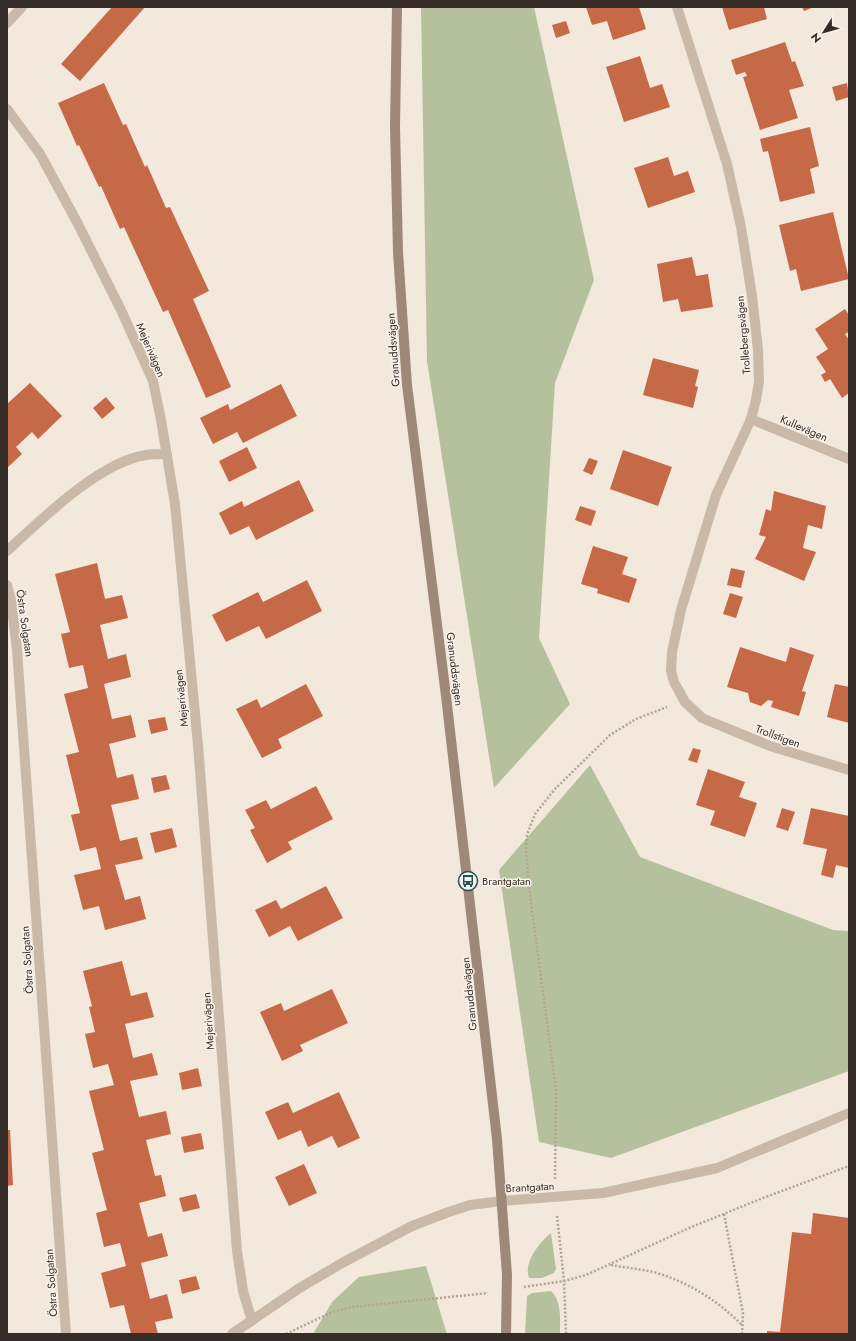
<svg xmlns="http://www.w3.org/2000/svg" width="856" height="1341" font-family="Jost,sans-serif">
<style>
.green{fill:#b4c19c}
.building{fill:#c66946}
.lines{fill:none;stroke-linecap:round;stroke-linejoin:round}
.path{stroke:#b6a392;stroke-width:2.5;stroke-dasharray:2 2;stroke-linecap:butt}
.street{stroke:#cab9a8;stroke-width:10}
.secondary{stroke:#9e8879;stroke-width:10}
.labels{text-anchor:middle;stroke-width:3;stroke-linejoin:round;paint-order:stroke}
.street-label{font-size:11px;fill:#372d28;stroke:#faf2e9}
.poi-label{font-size:11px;fill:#372d28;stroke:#faf2e9;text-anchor:start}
</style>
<rect width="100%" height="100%" fill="#f2e8dc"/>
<!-- green -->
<g class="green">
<polygon points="421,7 534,7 594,280 555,383 539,638 570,704 494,788 427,361"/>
<polygon points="590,765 640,857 833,930 849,931 849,1071 611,1158 539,1142 499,870"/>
<path d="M551 1233 556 1269 554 1273 542 1278H529C523 1262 540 1242 551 1233Z"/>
<polygon points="426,1266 447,1334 313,1334 332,1302 359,1277"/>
<path d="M551 1291C562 1301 560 1321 560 1334H525L527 1296 532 1293Z"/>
</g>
<!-- building -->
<g class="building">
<polygon points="112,7 145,7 80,81 61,64"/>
<polygon points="586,7 639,7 646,29 613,40 607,21 592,25"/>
<polygon points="722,7 764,7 767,19 729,30"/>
<polygon points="802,7 814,7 804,11"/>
<polygon points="566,21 570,33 556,38 552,25"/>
<polygon points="785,42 792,62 795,61 804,86 789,90 798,118 760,130 743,77 747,76 745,72 736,75 731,60"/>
<polygon points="640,56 650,88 662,84 670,107 624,122 606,67"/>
<polygon points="104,83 123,125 126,124 145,167 147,165 166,208 170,207 209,291 193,299 231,387 206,398 168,310 163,312 124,227 120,229 101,186 99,187 79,145 77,146 58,103"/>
<polygon points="847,83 849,97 836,101 832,87"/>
<polygon points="810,127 819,166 810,169 815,193 780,202 768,151 763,152 760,139"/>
<polygon points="668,157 674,176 688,171 695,192 648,208 634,168"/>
<polygon points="833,212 849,279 801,291 796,269 790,271 779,225"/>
<polygon points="692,257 696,276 708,274 713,307 681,312 678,299 663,302 657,264"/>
<polygon points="845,309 849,315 849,332 845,334 849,340 849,393 842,398 830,379 825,382 821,375 826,372 816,357 828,349 815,329"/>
<polygon points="653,358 699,370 695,386 698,387 693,408 643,395"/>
<polygon points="30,383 62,416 38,439 32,432 16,447 22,454 7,468 7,404"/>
<polygon points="281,384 297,416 243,443 237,432 213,444 200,418 228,404 230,410"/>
<polygon points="106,397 115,408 102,419 93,408"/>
<polygon points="247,447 257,468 229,482 219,461"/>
<polygon points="623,450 672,467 658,506 610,489"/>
<polygon points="589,458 598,461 592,475 583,471"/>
<polygon points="299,480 314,511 256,540 249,526 230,535 219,513 242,501 244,507"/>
<polygon points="774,491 826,506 822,529 808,525 803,548 816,552 804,581 755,559 766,537 759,535 766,509 771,511"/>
<polygon points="580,506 596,511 591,526 575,520"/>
<polygon points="593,546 628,557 622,574 637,579 629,603 597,593 598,589 581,584"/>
<polygon points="97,563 105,599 122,595 128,618 100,625 108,659 126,654 131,677 104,684 112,719 131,715 136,737 109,744 117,778 133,774 139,799 111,805 120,841 137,837 143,859 115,865 125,900 140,896 146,919 105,930 99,906 83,910 74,875 101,869 96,847 80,851 71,815 80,813 66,755 79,752 64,694 88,688 83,665 69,668 61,634 70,632 55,574"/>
<polygon points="731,568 745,571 741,588 727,585"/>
<polygon points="307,580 322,611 266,639 259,626 226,642 212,615 258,592 263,602"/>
<polygon points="730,593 743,597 736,618 723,614"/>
<polygon points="740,647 786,662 790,647 814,655 802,691 806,692 799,716 771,707 773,701 768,700 761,706 750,702 748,693 727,687"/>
<polygon points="306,684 323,716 278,739 282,748 262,758 236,709 257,699 261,708"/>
<polygon points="835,684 849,687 849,723 827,717"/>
<polygon points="165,717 168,730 151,734 148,720"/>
<polygon points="693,748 701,750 697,763 688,760"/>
<polygon points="708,769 745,782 739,797 757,803 745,837 710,825 715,811 696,805"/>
<polygon points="166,775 170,789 154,793 151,778"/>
<polygon points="316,786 333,819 288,842 292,849 267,863 250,830 255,828 245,810 266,800 271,809"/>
<polygon points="782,808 795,812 788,831 776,827"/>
<polygon points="811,808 849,816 849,868 836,865 833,878 821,875 827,849 803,844"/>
<polygon points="172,828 177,847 155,853 150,833"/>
<polygon points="326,886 343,918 298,941 290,926 269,937 255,910 276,900 281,909"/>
<polygon points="122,961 131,996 147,992 154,1017 125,1024 133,1058 152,1053 158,1075 130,1081 139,1117 166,1111 171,1134 146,1140 155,1176 161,1175 166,1196 139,1203 148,1237 162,1233 168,1256 141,1263 150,1299 167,1294 173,1318 155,1322 158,1334 131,1334 124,1305 110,1308 101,1273 126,1266 120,1243 104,1247 96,1213 107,1210 92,1153 104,1150 89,1091 114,1085 108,1064 93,1068 85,1034 95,1032 89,1007 92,1006 83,971"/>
<polygon points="332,989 348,1023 300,1045 303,1051 282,1061 260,1012 281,1003 284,1011"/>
<polygon points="198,1068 202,1086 182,1090 179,1073"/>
<polygon points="339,1092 360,1138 338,1148 332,1136 308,1147 301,1130 278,1140 265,1112 288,1102 293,1113"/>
<polygon points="7,1130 10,1130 13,1185 7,1186"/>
<polygon points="201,1133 204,1149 184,1153 181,1137"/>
<polygon points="304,1164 317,1193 289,1206 275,1177"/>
<polygon points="196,1194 200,1208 183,1212 179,1198"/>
<polygon points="813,1213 849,1218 849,1334 767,1334 767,1331 780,1332 792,1232 811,1234"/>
<polygon points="196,1276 200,1289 182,1294 179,1280"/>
</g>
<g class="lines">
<!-- path -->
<g class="path">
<polyline points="555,1179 556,1090 529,888 526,848 527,835 535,814 555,789 610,735 636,719 667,707"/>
<polyline points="724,1214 743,1313 742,1334"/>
<polyline points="557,1216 564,1281 566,1334"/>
<path d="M611 1265C626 1268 642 1269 657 1273 690 1283 718 1301 742 1325"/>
<polyline points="524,1287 564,1281 586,1275 689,1228 763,1198 849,1166"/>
<polyline points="286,1334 330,1313 352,1307 488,1293"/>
</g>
<!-- street -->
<g class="street">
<polyline points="677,7 727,164 741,227 752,296 758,350 759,381 756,400 751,419 716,495 681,610 672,652 671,671 674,682 685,702 702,718 770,746 849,770"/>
<polyline points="7,23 22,7"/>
<polyline points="7,109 40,154 78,224 121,310 153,381 161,420 175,504 198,745 237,1251 243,1291 252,1321"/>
<polyline points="751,419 849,459"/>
<path d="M7 551C41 520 99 462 146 455 153 454 160 454 167 454"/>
<polyline points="7,585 11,600 17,650 66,1334"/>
<polyline points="232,1334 298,1289 342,1263 412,1226 446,1213 470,1205 502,1201 603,1193 717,1168 849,1113"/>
</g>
<!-- secondary -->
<polyline class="secondary" points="397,7 395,127 398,252 407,385 446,696 497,1139 507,1275 506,1334"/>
</g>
<!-- icons -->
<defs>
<symbol id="bus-ring" viewBox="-11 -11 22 22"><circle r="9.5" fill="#faf2e9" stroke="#1e5359" stroke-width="1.5"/><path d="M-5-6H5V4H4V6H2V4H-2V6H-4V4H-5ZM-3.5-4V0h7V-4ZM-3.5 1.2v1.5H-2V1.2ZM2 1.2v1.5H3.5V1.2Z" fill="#1e5359"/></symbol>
</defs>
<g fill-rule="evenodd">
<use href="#bus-ring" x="457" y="870" width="22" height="22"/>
</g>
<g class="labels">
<!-- street labels -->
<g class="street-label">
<text transform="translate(743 335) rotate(-95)" y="4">Trollebergsvägen</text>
<text transform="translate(151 350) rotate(67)" y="4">Mejerivägen</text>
<text transform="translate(393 350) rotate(-94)" y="4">Granuddsvägen</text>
<text transform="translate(804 428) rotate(23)" y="4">Kullevägen</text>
<text transform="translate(25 623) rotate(82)" y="4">Östra Solgatan</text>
<text transform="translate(455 669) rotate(83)" y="4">Granuddsvägen</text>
<text transform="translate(181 698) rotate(-96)" y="4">Mejerivägen</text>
<text transform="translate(778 736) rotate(20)" y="4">Trollstigen</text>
<text transform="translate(27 960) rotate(-94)" y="4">Östra Solgatan</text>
<text transform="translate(469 994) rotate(-96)" y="4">Granuddsvägen</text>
<text transform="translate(208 1021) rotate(-94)" y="4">Mejerivägen</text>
<text transform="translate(530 1187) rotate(-3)" y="4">Brantgatan</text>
<text transform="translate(51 1283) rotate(-94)" y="4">Östra Solgatan</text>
</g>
<!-- poi labels -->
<g class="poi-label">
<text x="482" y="885">Brantgatan</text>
</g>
</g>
<!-- border -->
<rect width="856" height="1341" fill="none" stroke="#372d28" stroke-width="16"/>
<!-- north arrow -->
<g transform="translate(824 32) rotate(233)" stroke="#faf2e9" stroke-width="3" paint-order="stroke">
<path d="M0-3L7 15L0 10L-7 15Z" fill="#372d28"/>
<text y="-6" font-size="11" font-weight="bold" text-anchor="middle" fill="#372d28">N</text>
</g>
</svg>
